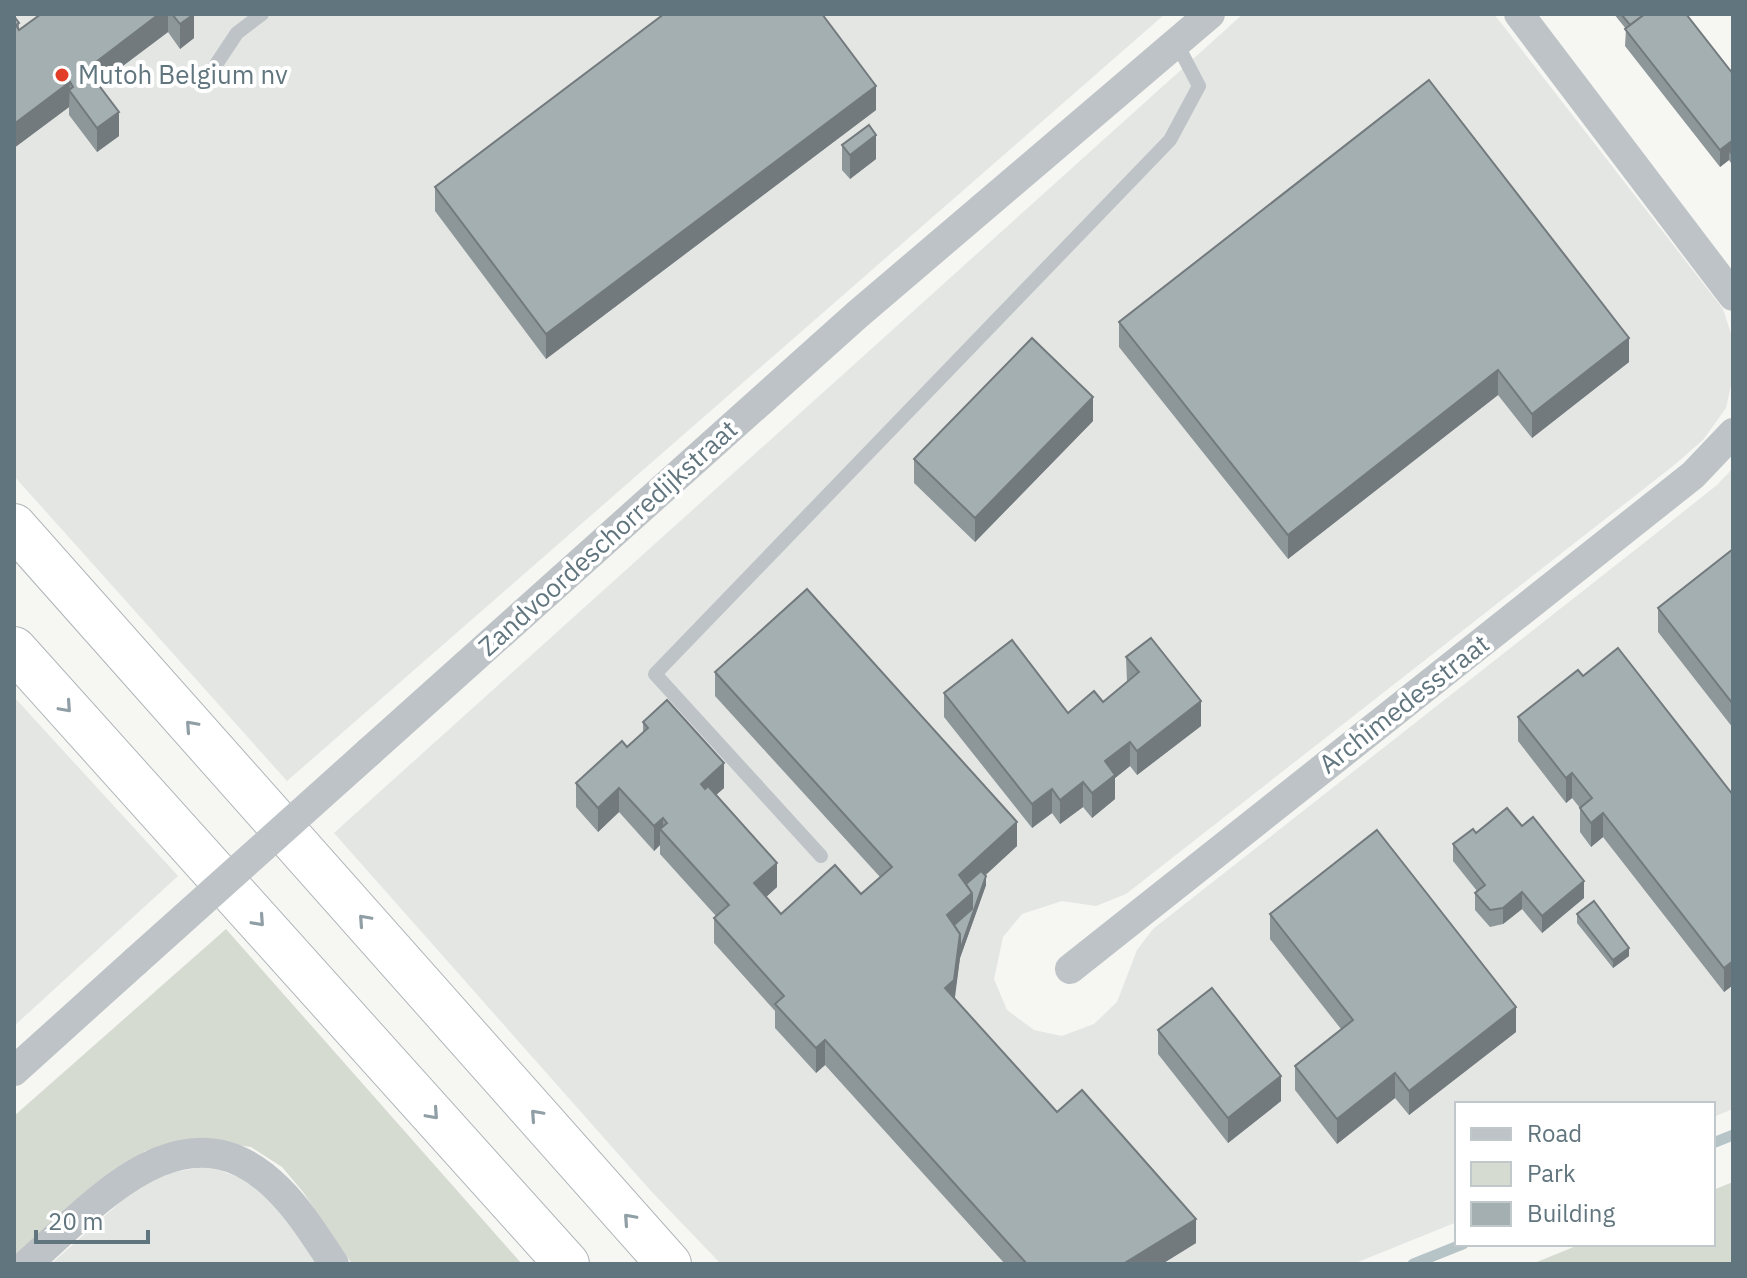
<svg xmlns="http://www.w3.org/2000/svg" width="1747" height="1278" font-family="'IBM Plex Sans',sans-serif">
<style>
.built{fill:#e4e6e4}
.green{fill:#d6dbd2}
.lines{fill:none;stroke-linecap:round;stroke-linejoin:round}
.stream{stroke:#b6c4c7;stroke-width:11}
.motorway-casing{stroke:#b0b6b9;stroke-width:46}
.service{stroke:#bdc3c6;stroke-width:14}
.minor{stroke:#bdc3c6;stroke-width:30}
.motorway{stroke:#fff;stroke-width:44}
.minor-bridge{stroke:#bdc3c6;stroke-width:30}
.wall{fill:#8d9699}
.shaded-wall{fill:#737a7d}
.building{fill:#a4afb2;stroke:#737a7d;stroke-width:2}
.oneway{stroke:#909ea5}
.poi-dot{fill:#e23d27;stroke:#fff;stroke-width:3}
.labels{text-anchor:middle;stroke-width:8;stroke-linejoin:round;paint-order:stroke}
.poi-label{font-size:26px;fill:#61757e;stroke:#fff;text-anchor:start}
.street-label{font-size:26px;fill:#61757e;stroke:#fff}
</style>
<rect width="100%" height="100%" fill="#f6f6f3"/>
<!-- built -->
<g class="built">
<polygon points="14,14 1165,14 287,781 14,476"/>
<polygon points="1243,14 1494,14 1723,309 1732,337 1733,350 1733,376 1726,408 1703,440 1673,466 1126,894 1096,906 1062,901 1022,914 1003,937 994,979 1007,1010 1034,1030 1062,1036 1094,1024 1117,1002 1137,950 1153,929 1649,539 1717,485 1733,468 1733,1109 1713,1117 1713,1104 1457,1104 1457,1222 1353,1264 721,1264 651,1191 334,833"/>
<polygon points="14,697 178,876 14,1026"/>
<polygon points="207,1166 250,1181 290,1219 319,1264 51,1264 126,1197 160,1175"/>
</g>
<!-- green -->
<g class="green">
<polygon points="226,929 522,1264 352,1264 303,1192 282,1167 251,1147 188,1139 145,1151 89,1189 14,1263 14,1116"/>
<polygon points="1733,1182 1733,1264 1532,1264 1581,1244 1713,1244 1713,1190"/>
</g>
<g class="lines">
<!-- stream -->
<g class="stream">
<polyline points="1713,1143 1733,1135"/>
<polyline points="1413,1264 1463,1244"/>
</g>
<defs>
<g id="motorway">
<polyline points="14,526 669,1264"/>
<polyline points="14,649 567,1264"/>
</g>
</defs>
<!-- motorway casing -->
<use href="#motorway" class="motorway-casing"/>
<!-- service -->
<g class="service">
<polyline points="205,81 237,33 262,14"/>
<polyline points="821,856 655,674 1170,140 1199,86 1177,44"/>
</g>
<!-- minor -->
<g class="minor">
<polyline points="1519,14 1733,296"/>
<polyline points="369,752 858,314 1210,14"/>
<polyline points="1070,969 1693,475 1733,433"/>
<polyline points="14,1071 136,961"/>
<path d="M27 1264C97 1202 187 1096 279 1190 301 1212 317 1239 334 1264"/>
</g>
<!-- motorway -->
<use href="#motorway" class="motorway"/>
<!-- minor-bridge -->
<polyline class="minor-bridge" points="136,961 369,752"/>
</g>
<!-- wall -->
<g class="wall">
<polygon points="40,14 194,14 194,38 180,49 168,32 98,84 119,136 97,152 69,115 69,107 14,148 14,16 19,23 19,30"/>
<polygon points="1614,14 1686,14 1733,74 1733,166 1729,160 1720,167 1625,46 1626,29"/>
<polygon points="876,110 546,359 435,211 435,187"/>
<polygon points="842,145 876,159 850,179 842,170"/>
<polygon points="1119,322 1629,362 1532,438 1498,395 1288,559 1119,347"/>
<polygon points="1093,421 975,542 914,483 914,459"/>
<polygon points="1733,549 1733,728 1658,632 1658,608"/>
<polygon points="1126,657 1201,726 1137,775 1130,766 1115,778 1115,799 1092,818 1083,807 1060,824 1052,813 1032,828 944,717 944,693 1068,713 1103,702 1127,682"/>
<polygon points="715,672 1017,846 985,875 986,885 960,958 954,998 1057,1112 1196,1243 1162,1264 1005,1264 825,1065 816,1073 775,1028 775,1011 714,943 714,918 716,916 660,854 660,845 654,851 619,812 598,832 576,807 576,783 627,747 643,733 643,722 724,788 716,795 777,887 766,897 781,914 861,894 880,877 715,696"/>
<polygon points="1583,676 1733,795 1733,985 1724,992 1603,837 1591,847 1580,832 1580,808 1572,798 1566,803 1518,741 1518,717"/>
<polygon points="1476,833 1584,898 1542,933 1522,909 1503,924 1490,927 1475,910 1475,893 1477,891 1453,861 1453,844"/>
<polygon points="1270,914 1516,1032 1409,1115 1395,1098 1337,1144 1295,1090 1295,1066 1341,1029 1270,939"/>
<polygon points="1577,914 1629,956 1613,968 1577,923"/>
<polygon points="1158,1030 1281,1101 1228,1143 1158,1054"/>
</g>
<!-- shaded-wall -->
<g class="shaded-wall">
<polygon points="159,14 168,14 168,32 83,96 83,72"/>
<polygon points="194,14 194,38 180,49 180,24"/>
<polygon points="70,82 69,107 14,148 14,124"/>
<polygon points="876,86 876,110 546,359 546,334"/>
<polygon points="119,112 119,136 97,152 97,128"/>
<polygon points="876,135 876,159 850,179 850,155"/>
<polygon points="1733,140 1733,157 1729,152 1729,160 1720,167 1720,150"/>
<polygon points="1629,338 1629,362 1532,438 1532,414"/>
<polygon points="1498,370 1498,395 1288,559 1288,535"/>
<polygon points="1093,397 1093,421 975,542 975,518"/>
<polygon points="1201,701 1201,726 1137,775 1137,751"/>
<polygon points="1130,742 1130,766 1115,778 1115,799 1092,818 1092,793 1105,761"/>
<polygon points="724,763 724,788 701,808 701,784"/>
<polygon points="1572,773 1572,798 1566,803 1566,778"/>
<polygon points="1083,782 1083,807 1060,824 1060,800"/>
<polygon points="619,788 619,812 598,832 598,808"/>
<polygon points="1052,789 1052,813 1032,828 1032,804"/>
<polygon points="1603,813 1603,837 1591,847 1591,823"/>
<polygon points="663,818 663,833 660,829 660,845 654,851 654,826"/>
<polygon points="1017,822 1017,846 963,896 959,875"/>
<polygon points="777,863 777,887 754,908 754,883"/>
<polygon points="986,876 986,885 960,958 954,1005 945,988 960,934 971,918 951,937 947,915"/>
<polygon points="1584,881 1584,898 1542,933 1542,916"/>
<polygon points="1522,892 1522,909 1503,924 1503,908"/>
<polygon points="1629,948 1629,956 1613,968 1613,960"/>
<polygon points="1733,961 1733,985 1724,992 1724,968"/>
<polygon points="1516,1007 1516,1032 1409,1115 1409,1091"/>
<polygon points="825,1040 825,1065 816,1073 816,1048"/>
<polygon points="1395,1073 1395,1098 1337,1144 1337,1119"/>
<polygon points="1281,1076 1281,1101 1228,1143 1228,1118"/>
<polygon points="1196,1219 1196,1243 1162,1264 1123,1264"/>
</g>
<!-- building -->
<g class="building">
<polygon points="41,14 159,14 83,72 87,77 91,75 119,112 97,128 69,90 73,87 70,82 14,124 14,16 19,23 16,25 19,30"/>
<polygon points="172,14 194,14 180,24"/>
<polygon points="664,14 822,14 876,86 546,334 435,187"/>
<polygon points="1621,14 1645,14 1630,25"/>
<polygon points="1645,14 1686,14 1733,74 1733,140 1720,150 1625,29"/>
<polygon points="1429,80 1629,338 1532,414 1498,370 1288,535 1119,322"/>
<polygon points="869,125 876,135 850,155 842,145"/>
<polygon points="1032,338 1093,397 975,518 914,459"/>
<polygon points="1733,549 1733,704 1658,608"/>
<polygon points="807,589 1017,822 959,875 972,893 947,915 960,934 954,980 945,988 1057,1112 1082,1090 1196,1219 1123,1264 1027,1264 825,1040 816,1048 775,1004 784,996 714,918 729,905 660,829 667,823 663,818 654,826 619,788 598,808 576,783 622,741 627,747 648,728 643,722 667,700 724,763 701,784 705,789 708,786 777,863 754,883 781,914 835,865 861,894 892,867 715,672"/>
<polygon points="1151,638 1201,701 1137,751 1130,742 1105,761 1115,775 1092,793 1083,782 1060,800 1052,789 1032,804 944,693 1012,640 1068,713 1094,691 1103,702 1139,672 1126,657"/>
<polygon points="1618,648 1733,795 1733,961 1724,968 1603,813 1591,823 1580,808 1592,798 1572,773 1566,778 1518,717 1578,670 1583,676"/>
<polygon points="1507,808 1522,826 1533,817 1584,881 1542,916 1522,892 1503,908 1490,910 1475,893 1485,885 1453,844 1473,829 1476,833"/>
<polygon points="1377,830 1516,1007 1409,1091 1395,1073 1337,1119 1295,1066 1353,1020 1270,914"/>
<polygon points="981,871 986,876 960,950 960,934 954,925 972,909 972,893 966,884"/>
<polygon points="1594,901 1629,948 1613,960 1577,914"/>
<polygon points="1212,988 1281,1076 1228,1118 1158,1030"/>
</g>
<!-- one-way arrows -->
<defs><path id="oneway-chevron" d="M-2-3.5L2.5 0L-2 3.5" fill="none" stroke-width="1.6" stroke-linecap="round" stroke-linejoin="round" transform="scale(2)"/></defs>
<g class="oneway">
<use href="#oneway-chevron" transform="translate(66 707) rotate(48)"/>
<use href="#oneway-chevron" transform="translate(191 726) rotate(-132)"/>
<use href="#oneway-chevron" transform="translate(364 920) rotate(-132)"/>
<use href="#oneway-chevron" transform="translate(259 921) rotate(48)"/>
<use href="#oneway-chevron" transform="translate(433 1114) rotate(48)"/>
<use href="#oneway-chevron" transform="translate(536 1115) rotate(-132)"/>
<use href="#oneway-chevron" transform="translate(629 1219) rotate(-132)"/>
</g>
<!-- markers -->
<circle class="poi-dot" cx="62" cy="75" r="8"/>
<g class="labels">
<!-- poi labels -->
<g class="poi-label">
<text x="78" y="84">Mutoh Belgium nv</text>
</g>
<!-- street labels -->
<g class="street-label">
<text transform="translate(608 538) rotate(-42)" y="9">Zandvoordeschorredijkstraat</text>
<text transform="translate(1404 704) rotate(-38)" y="9">Archimedesstraat</text>
</g>
</g>
<!-- border -->
<rect width="1747" height="1278" fill="none" stroke="#61757e" stroke-width="32"/>
<!-- legend -->
<rect x="1455" y="1102" width="260" height="144" fill="#ffffff" stroke="#c0c8cb" stroke-width="2"/>
<rect x="1471" y="1128" width="40" height="12" fill="#bdc3c6" stroke="#c0c8cb" stroke-width="2"/>
<text x="1527" y="1142" font-size="24" fill="#61757e">Road</text>
<rect x="1471" y="1162" width="40" height="24" fill="#d6dbd2" stroke="#c0c8cb" stroke-width="2"/>
<text x="1527" y="1182" font-size="24" fill="#61757e">Park</text>
<rect x="1471" y="1202" width="40" height="24" fill="#a4afb2" stroke="#c0c8cb" stroke-width="2"/>
<text x="1527" y="1222" font-size="24" fill="#61757e">Building</text>
<!-- scale -->
<path d="M36 1230v12h112v-12" fill="none" stroke="#61757e" stroke-width="4"/>
<text x="48" y="1230" font-size="24" fill="#61757e" stroke="#ffffff" stroke-width="6" paint-order="stroke">20 m</text>
</svg>
